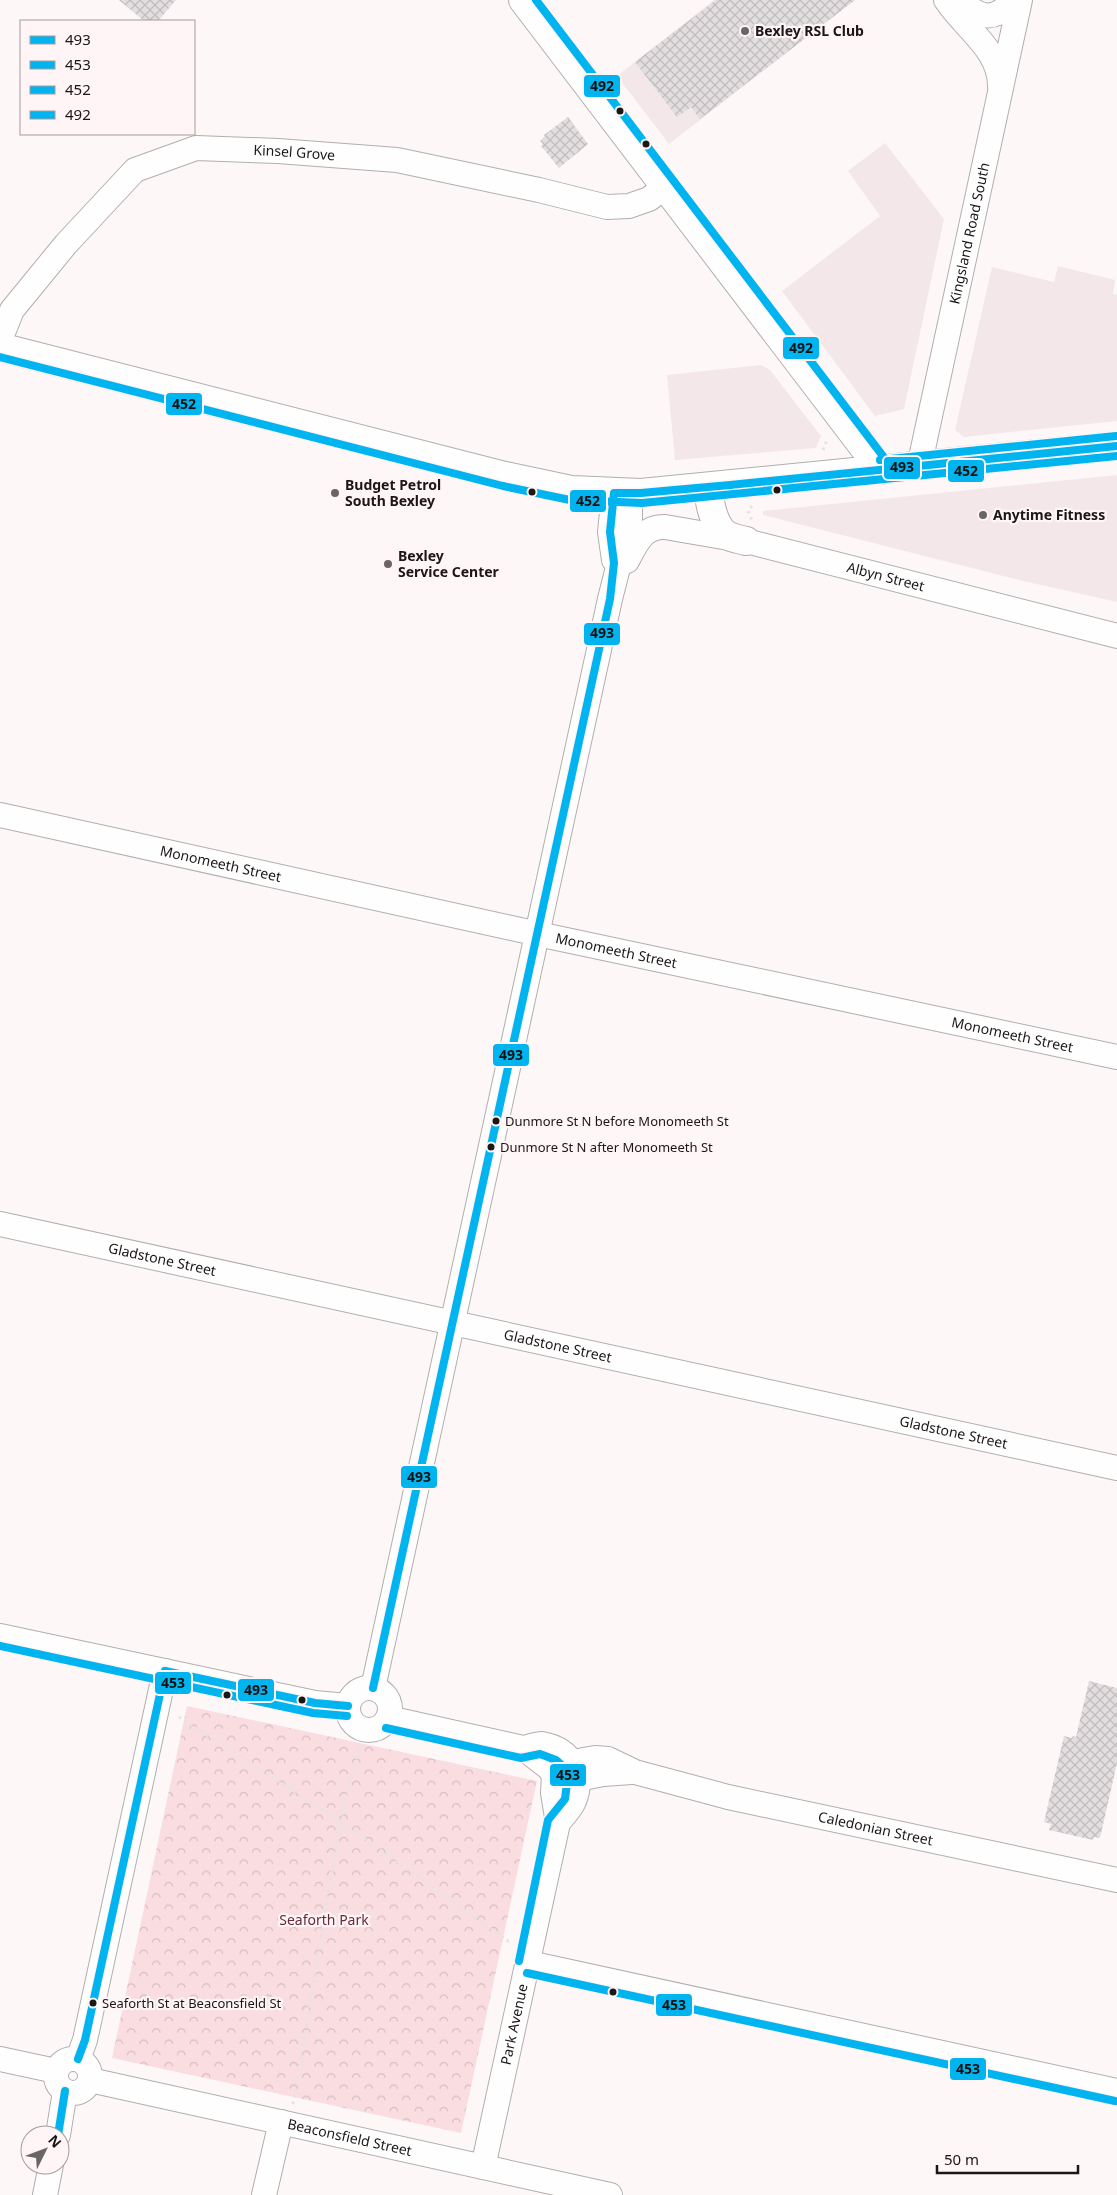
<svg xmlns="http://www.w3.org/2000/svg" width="1117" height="2195" font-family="'Noto Sans',sans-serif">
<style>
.built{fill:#f4e7e9}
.park{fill:url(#park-crowns)}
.building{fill:url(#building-cross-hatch)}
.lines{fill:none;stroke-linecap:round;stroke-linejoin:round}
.minor-casing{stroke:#b2aeae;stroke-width:26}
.major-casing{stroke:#b2aeae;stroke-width:30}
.path{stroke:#e5e3e4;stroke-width:3;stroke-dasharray:2.5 4;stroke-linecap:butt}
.minor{stroke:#fffefe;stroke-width:24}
.major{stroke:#fffefe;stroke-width:28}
.bus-1-casing{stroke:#fff5f6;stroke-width:11}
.bus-2-casing{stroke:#fff5f6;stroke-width:11}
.bus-3-casing{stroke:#fff5f6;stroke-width:11}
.bus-4-casing{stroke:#fff5f6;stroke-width:11}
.bus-1{stroke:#00b5ef;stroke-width:8}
.bus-2{stroke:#00b5ef;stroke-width:8}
.bus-3{stroke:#00b5ef;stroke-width:8}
.bus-4{stroke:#00b5ef;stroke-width:8}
.poi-dot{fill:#6a6566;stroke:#fff5f6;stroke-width:2}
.bus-dot{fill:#1b1717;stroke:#fff5f6;stroke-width:2}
.labels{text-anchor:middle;stroke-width:4.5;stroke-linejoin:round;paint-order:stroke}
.bus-label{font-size:13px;fill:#1b1717;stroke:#fff5f6;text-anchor:start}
.poi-label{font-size:14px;font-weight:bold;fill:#1b1717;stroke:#fff5f6;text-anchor:start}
.street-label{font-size:14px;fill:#1b1717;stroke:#fff5f6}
.park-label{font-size:14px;fill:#662a39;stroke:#fff5f6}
.line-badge{stroke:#fff5f6;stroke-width:2}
.pale-badge-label{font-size:14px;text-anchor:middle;font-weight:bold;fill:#111}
</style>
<defs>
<pattern id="park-crowns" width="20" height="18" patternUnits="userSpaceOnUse" patternTransform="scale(1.25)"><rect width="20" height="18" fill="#fadde1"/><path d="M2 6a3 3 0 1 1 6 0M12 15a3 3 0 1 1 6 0" fill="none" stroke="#d6bdc0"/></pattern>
<pattern id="building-cross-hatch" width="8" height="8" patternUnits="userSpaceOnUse" patternTransform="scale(1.25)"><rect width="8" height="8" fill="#e2ddde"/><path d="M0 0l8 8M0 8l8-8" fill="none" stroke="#c1bdbe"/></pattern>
</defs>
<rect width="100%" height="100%" fill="#fdf7f8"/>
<!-- built -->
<g class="built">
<polygon points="714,0 855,0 669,144 617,76"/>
<polygon points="885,143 944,219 904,409 875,416 782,291 880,216 848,171"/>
<polygon points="1058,266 1115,280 1113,294 1117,295 1117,421 964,437 955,430 992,267 1054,282"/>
<polygon points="761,365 770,370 821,436 816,448 675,460 667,375"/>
<polygon points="1117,475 1117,602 1023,581 763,515 763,511"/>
</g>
<!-- park -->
<polygon class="park" points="187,1706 537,1781 461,2133 112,2058"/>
<!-- building -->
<g class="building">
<polygon points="119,0 176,0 158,21 144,21"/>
<polygon points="716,0 855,0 700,119 691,107 677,117 635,62"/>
<polygon points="568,117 588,144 559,168 541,146 543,144 540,141 545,136 544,135"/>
<polygon points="1089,1681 1117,1688 1117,1763 1100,1838 1094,1837 1093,1840 1049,1830 1051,1824 1044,1822 1064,1736 1072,1738 1073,1736 1076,1737"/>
</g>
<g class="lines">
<defs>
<g id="minor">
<path d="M946 0C965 29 1000 49 1000 86"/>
<path d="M959 0C979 17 993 24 1013 0"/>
<path id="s1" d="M0 340 12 310 66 244 135 170 196 148 278 151 397 160 539 190 607 207 629 206 649 199 665 187"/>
<path id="s2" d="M919 467 1020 0"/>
<polyline points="614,493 610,532 614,560"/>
<path id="s3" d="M627 561C636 544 643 526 665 527L746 541 1117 636"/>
<path id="s4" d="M0 815 552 937 1117 1057"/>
<path id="s5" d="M0 1224 1117 1468"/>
<polyline points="0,1636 315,1703 348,1706"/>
<polyline points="373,1688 610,599 630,520 630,493"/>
<circle cx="369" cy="1709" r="21"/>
<path d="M388 1718 523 1748C529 1747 536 1744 542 1744 571 1749 585 1774 574 1801 571 1809 563 1816 558 1823"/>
<polyline points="523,1748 549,1768 554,1775 578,1779 603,1774 631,1772"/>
<path id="s6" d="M554 1775 583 1760 595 1758 608 1759 635 1772 728 1797 1117 1880"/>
<polyline points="529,1963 1117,2091"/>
<circle cx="73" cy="2076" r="17"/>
<polyline points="0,2059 56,2071"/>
<polyline points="78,2059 85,2040 165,1671"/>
<path id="s7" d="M90 2080 610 2195"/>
<polyline points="58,2135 65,2091"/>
<path id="s8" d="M483 2167 558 1823 553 1793 554 1775"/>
<polyline points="45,2195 51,2165"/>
<polyline points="264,2195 281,2122"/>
</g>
<g id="major">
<polyline points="523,0 881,470"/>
<polyline points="0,347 505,476 571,490 641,493 1117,446"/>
<path d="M708 487C709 501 713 522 723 532 729 538 739 539 746 541"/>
</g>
</defs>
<!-- minor casing -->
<use href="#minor" class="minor-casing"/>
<!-- major casing -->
<use href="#major" class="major-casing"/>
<!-- path -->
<g class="path">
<polyline points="823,450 827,440"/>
<polyline points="752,506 748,511 752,520"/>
<polyline points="179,1717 340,1821 508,1941 512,1941"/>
<polyline points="293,2104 340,1821 364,1730"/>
</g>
<!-- minor -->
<use href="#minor" class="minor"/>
<!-- major -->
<use href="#major" class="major"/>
<defs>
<g id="bus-1">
<polyline points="165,1671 315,1703 348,1706"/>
<polyline points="373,1688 610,599 614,563 610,532 614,493 641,493 730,485 1117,446"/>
<polyline points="78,2059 85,2040 165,1671"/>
<polyline points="58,2135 65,2091"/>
</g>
<g id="bus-2">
<polyline points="0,1646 313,1713 347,1716"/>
<polyline points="386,1728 521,1758 540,1754 556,1760 565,1768 568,1775 565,1799 548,1820 519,1961"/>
<polyline points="527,1973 1115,2101"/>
</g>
<polyline id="bus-3" points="0,357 503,486 570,500 642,503 1117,456"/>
<g id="bus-4">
<polyline points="536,0 889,464"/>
<polyline points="880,460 1116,436"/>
</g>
</defs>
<!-- bus-1 casing -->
<use href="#bus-1" class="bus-1-casing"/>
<!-- bus-2 casing -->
<use href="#bus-2" class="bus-2-casing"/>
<!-- bus-3 casing -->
<use href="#bus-3" class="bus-3-casing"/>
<!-- bus-4 casing -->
<use href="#bus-4" class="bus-4-casing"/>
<!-- bus-1 -->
<use href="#bus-1" class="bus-1"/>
<!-- bus-2 -->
<use href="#bus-2" class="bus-2"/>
<!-- bus-3 -->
<use href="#bus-3" class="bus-3"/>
<!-- bus-4 -->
<use href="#bus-4" class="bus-4"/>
</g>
<!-- markers -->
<g class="poi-dot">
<circle cx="745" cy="31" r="5"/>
<circle cx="335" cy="493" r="5"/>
<circle cx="983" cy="515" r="5"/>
<circle cx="388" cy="564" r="5"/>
</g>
<g class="bus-dot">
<circle cx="620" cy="111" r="4.5"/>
<circle cx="646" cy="144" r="4.5"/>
<circle cx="777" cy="490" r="4.5"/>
<circle cx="532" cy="492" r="4.5"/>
<circle cx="496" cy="1121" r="4.5"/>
<circle cx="491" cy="1147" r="4.5"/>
<circle cx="227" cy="1695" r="4.5"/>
<circle cx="302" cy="1700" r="4.5"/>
<circle cx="613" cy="1992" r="4.5"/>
<circle cx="93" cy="2003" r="4.5"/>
</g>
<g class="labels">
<!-- bus labels -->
<g class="bus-label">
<text x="505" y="1126">Dunmore St N before Monomeeth St</text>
<text x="500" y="1152">Dunmore St N after Monomeeth St</text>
<text x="102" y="2008">Seaforth St at Beaconsfield St</text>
</g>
<!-- poi labels -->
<g class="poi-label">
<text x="755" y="36">Bexley RSL Club</text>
<text x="345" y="490">Budget Petrol<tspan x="345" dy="16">South Bexley</tspan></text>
<text x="993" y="520">Anytime Fitness</text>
<text x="398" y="561">Bexley<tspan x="398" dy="16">Service Center</tspan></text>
</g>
<!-- street labels -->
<g class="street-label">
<text dy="5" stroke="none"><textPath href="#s1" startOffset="382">Kinsel Grove</textPath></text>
<text dy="5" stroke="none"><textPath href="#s2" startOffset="239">Kingsland Road South</textPath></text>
<text dy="5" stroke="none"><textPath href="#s3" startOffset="281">Albyn Street</textPath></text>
<text dy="5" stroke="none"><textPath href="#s4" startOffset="226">Monomeeth Street</textPath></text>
<text dy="5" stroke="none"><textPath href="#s4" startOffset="631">Monomeeth Street</textPath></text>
<text dy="5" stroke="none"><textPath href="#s4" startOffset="1036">Monomeeth Street</textPath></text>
<text dy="5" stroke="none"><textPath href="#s5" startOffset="166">Gladstone Street</textPath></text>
<text dy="5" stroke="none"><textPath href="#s5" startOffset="571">Gladstone Street</textPath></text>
<text dy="5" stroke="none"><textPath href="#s5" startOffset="976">Gladstone Street</textPath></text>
<text dy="5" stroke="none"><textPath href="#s6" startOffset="335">Caledonian Street</textPath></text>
<text dy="5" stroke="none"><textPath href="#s8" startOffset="146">Park Avenue</textPath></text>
<text dy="5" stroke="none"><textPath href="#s7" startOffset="266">Beaconsfield Street</textPath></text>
</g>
<!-- park labels -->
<g class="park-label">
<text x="324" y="1925">Seaforth Park</text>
</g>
</g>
<g class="line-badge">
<rect x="583" y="74" width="38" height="24" rx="5" fill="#00b5ef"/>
<rect x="782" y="336" width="38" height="24" rx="5" fill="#00b5ef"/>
<rect x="165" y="392" width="38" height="24" rx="5" fill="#00b5ef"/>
<rect x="883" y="456" width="38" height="24" rx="5" fill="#00b5ef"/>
<rect x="947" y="459" width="38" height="24" rx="5" fill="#00b5ef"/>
<rect x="569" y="489" width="38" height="24" rx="5" fill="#00b5ef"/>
<rect x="583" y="622" width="38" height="24" rx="5" fill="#00b5ef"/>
<rect x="492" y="1043" width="38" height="24" rx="5" fill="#00b5ef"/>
<rect x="400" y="1465" width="38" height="24" rx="5" fill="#00b5ef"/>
<rect x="154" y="1671" width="38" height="24" rx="5" fill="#00b5ef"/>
<rect x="237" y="1678" width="38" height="24" rx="5" fill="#00b5ef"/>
<rect x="549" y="1763" width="38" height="24" rx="5" fill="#00b5ef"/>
<rect x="655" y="1993" width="38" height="24" rx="5" fill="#00b5ef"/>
<rect x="949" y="2057" width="38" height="24" rx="5" fill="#00b5ef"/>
</g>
<g class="pale-badge-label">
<text x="602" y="91">492</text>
<text x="801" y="353">492</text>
<text x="184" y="409">452</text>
<text x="902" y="472">493</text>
<text x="966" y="476">452</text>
<text x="588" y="506">452</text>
<text x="602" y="638">493</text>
<text x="511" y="1060">493</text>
<text x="419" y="1482">493</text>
<text x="173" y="1688">453</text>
<text x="256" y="1695">493</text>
<text x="568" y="1780">453</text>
<text x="674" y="2010">453</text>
<text x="968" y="2074">453</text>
</g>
<!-- legend -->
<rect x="20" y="20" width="175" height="115" fill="#fff5f6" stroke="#a49c9d"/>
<rect x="30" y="36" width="25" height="8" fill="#00b5ef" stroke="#a49c9d"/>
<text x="65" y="45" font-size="15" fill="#1b1717">493</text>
<rect x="30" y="61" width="25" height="8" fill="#00b5ef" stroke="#a49c9d"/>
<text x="65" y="70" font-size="15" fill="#1b1717">453</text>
<rect x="30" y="86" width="25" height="8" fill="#00b5ef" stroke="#a49c9d"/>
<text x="65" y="95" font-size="15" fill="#1b1717">452</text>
<rect x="30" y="111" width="25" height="8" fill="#00b5ef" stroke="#a49c9d"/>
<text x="65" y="120" font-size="15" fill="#1b1717">492</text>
<!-- north arrow -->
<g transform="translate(45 2150) rotate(48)"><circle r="24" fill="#fff5f6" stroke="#a49c9d"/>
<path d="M0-4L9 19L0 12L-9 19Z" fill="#6a6566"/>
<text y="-8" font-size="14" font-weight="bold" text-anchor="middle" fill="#1b1717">N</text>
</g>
<!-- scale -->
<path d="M937 2165v8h141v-8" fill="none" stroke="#1b1717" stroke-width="2.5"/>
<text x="944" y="2165" font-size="15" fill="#1b1717" stroke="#fff5f6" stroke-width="4" paint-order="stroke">50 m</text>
</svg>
